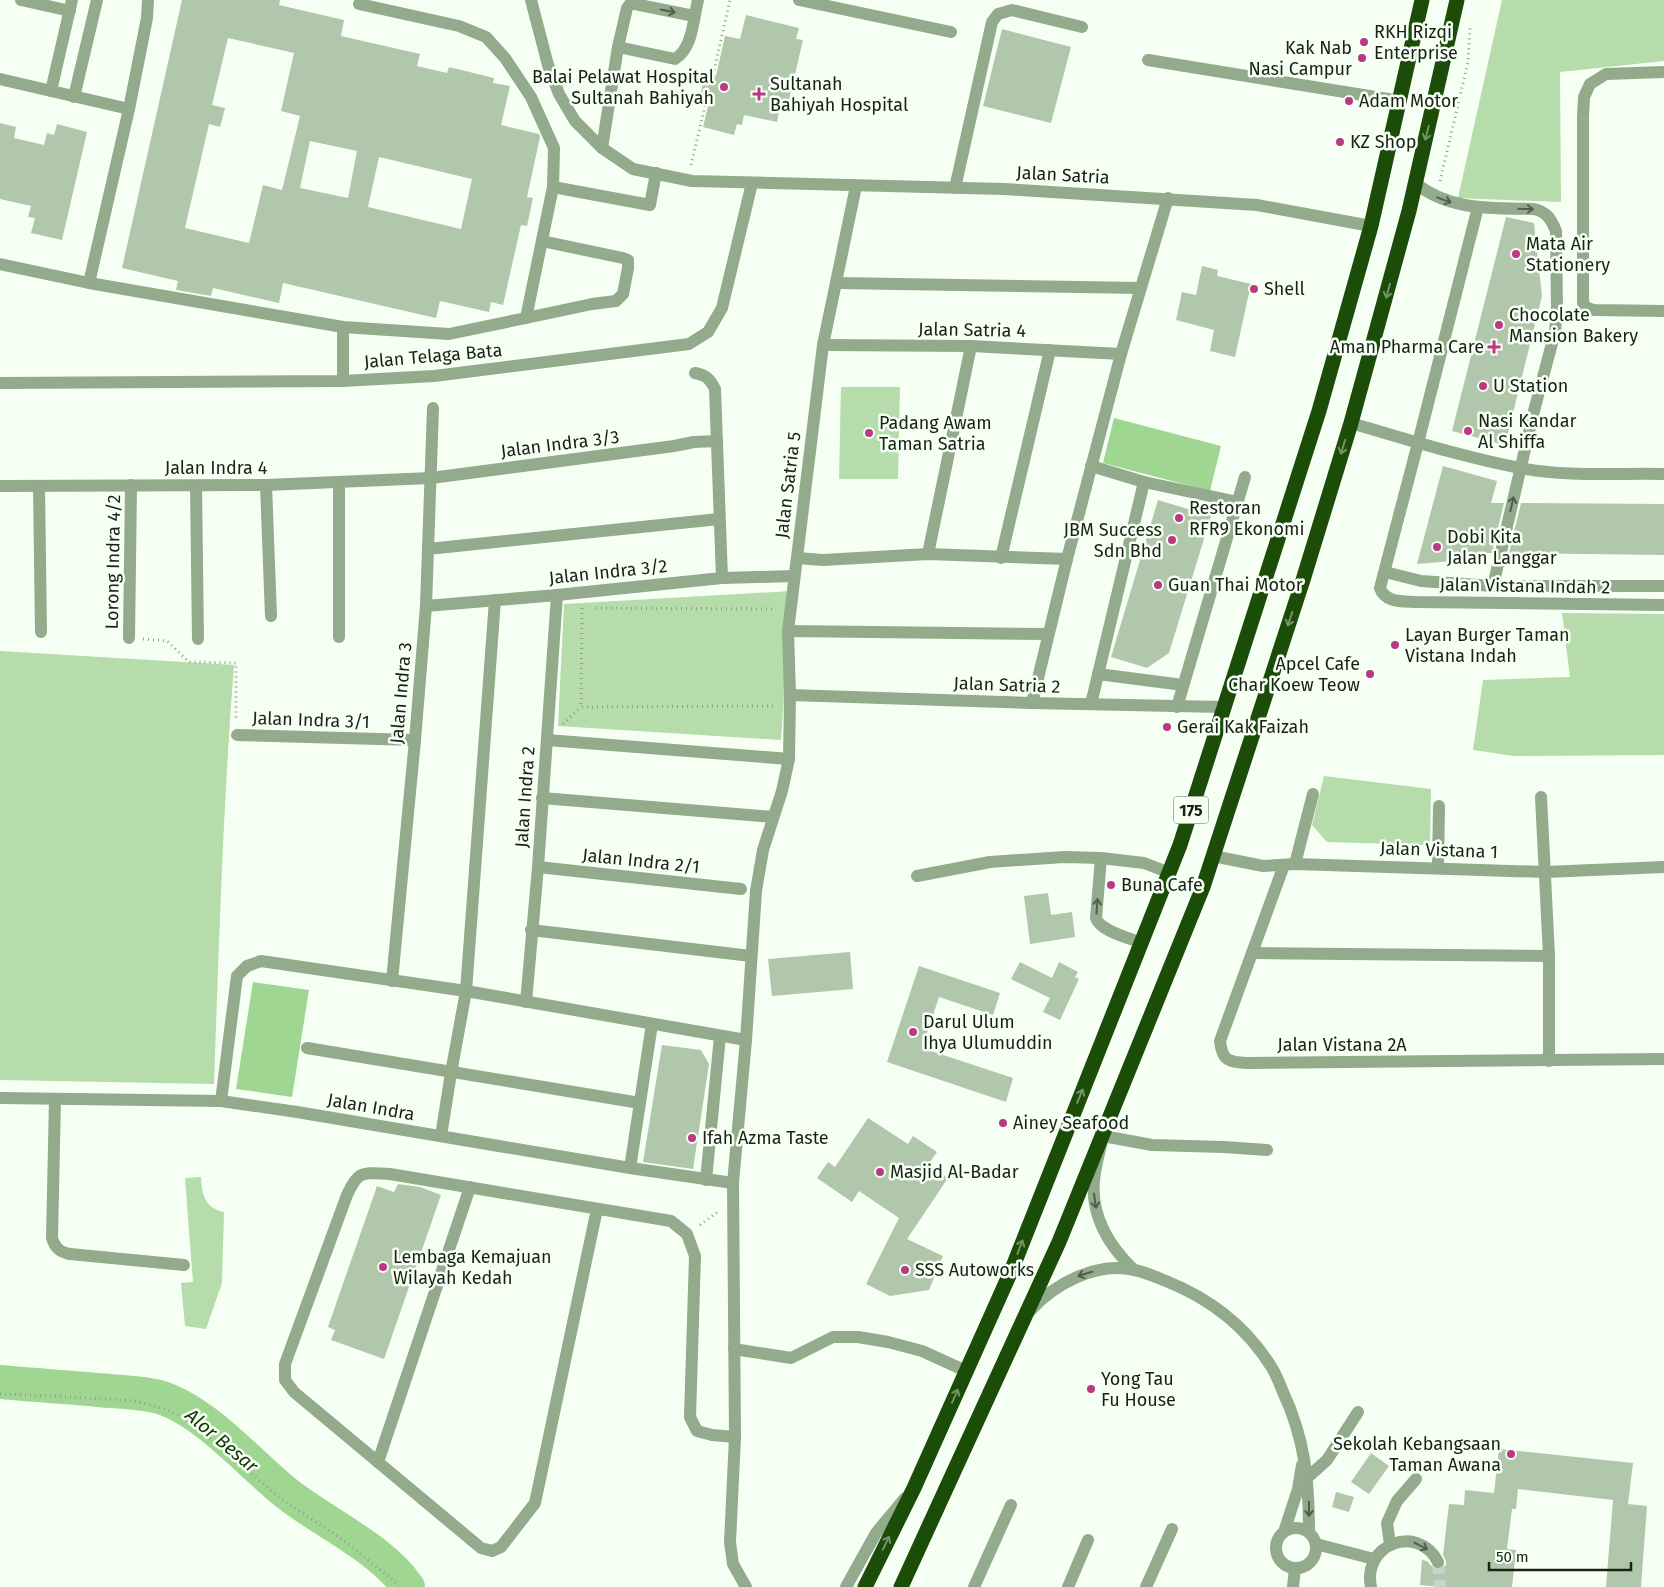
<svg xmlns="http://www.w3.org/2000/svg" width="1664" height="1587" font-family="'Fira Sans',sans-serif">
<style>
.green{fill:#b6dcac}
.water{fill:#9fd691}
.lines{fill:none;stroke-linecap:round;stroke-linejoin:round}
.river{stroke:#9fd691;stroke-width:34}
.building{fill:#b1c7ac;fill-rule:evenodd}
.minor-tunnel{stroke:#cad3c7;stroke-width:12;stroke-dasharray:12 6;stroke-linecap:butt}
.path{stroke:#949d92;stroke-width:3;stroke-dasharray:1 4;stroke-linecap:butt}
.minor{stroke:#93aa8d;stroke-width:12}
.highway{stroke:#1b4d09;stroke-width:15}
.oneway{stroke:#505f4c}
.oneway2{stroke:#739467}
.poi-dot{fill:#ba3983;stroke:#f6fff3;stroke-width:2}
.labels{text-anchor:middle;stroke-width:5;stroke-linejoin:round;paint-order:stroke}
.shield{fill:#f6fff3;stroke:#5b6459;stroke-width:1}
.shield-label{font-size:16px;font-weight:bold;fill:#192117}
.poi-label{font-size:18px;fill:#192117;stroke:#f6fff3;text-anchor:start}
.street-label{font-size:18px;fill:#192117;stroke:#f6fff3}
.water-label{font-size:19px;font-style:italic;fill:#133607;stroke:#f6fff3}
</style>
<rect width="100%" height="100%" fill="#f6fff3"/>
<!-- green -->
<g class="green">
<polygon points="1502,0 1664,0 1664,61 1560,72 1561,202 1458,198"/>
<polygon points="841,387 900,387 898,479 839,479"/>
<polygon points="791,591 781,740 558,726 564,604"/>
<polygon points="1562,613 1664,614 1664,755 1514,756 1473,750 1483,680 1570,677"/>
<path d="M0 651 234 665C223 804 219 944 214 1084L0 1080Z"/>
<polygon points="1324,776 1431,789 1430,845 1327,842 1312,825"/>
<path d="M201 1177C202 1195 205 1208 224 1212L222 1283 206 1329 185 1326 181 1283 193 1282 185 1178Z"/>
</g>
<!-- water -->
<g class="water">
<polygon points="1114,418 1221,446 1210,491 1103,463"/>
<polygon points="253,982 309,990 292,1097 236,1089"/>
</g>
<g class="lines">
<!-- river -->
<path class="river" d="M0 1382C33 1385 66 1387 98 1390 118 1392 139 1392 159 1397 204 1410 249 1463 285 1492 322 1522 380 1547 408 1587"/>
</g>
<!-- building -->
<g class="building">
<path d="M182 0H280L279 5 344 20 341 36 420 54 417 66 447 73 449 67 494 78 493 83 510 86 501 125 539 134 540 137 527 197 533 198 527 226 521 225 503 305 491 302 489 312 440 301 436 318 283 283 279 303 213 288 211 296 176 290 178 281 122 268ZM228 38 294 53 281 111 300 116 282 190 263 185 249 243 185 228 209 124 220 127 225 108 212 105ZM310 141 357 151 348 198 300 188ZM379 157 472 179 461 229 368 207Z"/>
<polygon points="746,15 799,28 796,39 803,40 788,104 781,102 777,122 744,115 742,125 737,124 734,135 703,127 711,94 701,92 705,73 716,76 725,36 740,39"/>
<polygon points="1002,29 1071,47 1051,123 983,106"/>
<polygon points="0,123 16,127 14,138 44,145 47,133 54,135 57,124 87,132 62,240 31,233 35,218 28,217 31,206 0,199"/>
<polygon points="1506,217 1534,223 1542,296 1505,445 1452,431"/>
<polygon points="1202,266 1218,270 1217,276 1251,284 1235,357 1210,351 1214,330 1176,320 1182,292 1196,295"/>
<polygon points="1443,466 1497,481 1491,503 1504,503 1492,553 1477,553 1476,559 1417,564"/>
<polygon points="1158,500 1211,516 1169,653 1147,668 1111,657"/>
<polygon points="1521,503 1664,504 1664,555 1509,553"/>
<polygon points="1048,893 1051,915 1072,912 1075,937 1030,944 1024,896"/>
<polygon points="850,952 853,989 772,996 768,959"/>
<polygon points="1020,962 1052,978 1059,962 1078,972 1075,977 1079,979 1060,1020 1043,1012 1050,998 1011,979"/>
<polygon points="919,966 1000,993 993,1015 939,997 922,1048 1013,1078 1006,1102 887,1062"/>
<polygon points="662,1045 701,1050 709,1064 693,1169 643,1162"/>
<polygon points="868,1118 908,1144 913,1136 937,1152 928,1165 948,1178 907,1239 943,1256 929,1290 890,1296 866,1284 899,1218 859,1191 852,1202 817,1178 828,1162 835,1167"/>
<polygon points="398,1184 420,1187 441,1195 384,1359 331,1340 335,1330 328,1327 377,1186 394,1192"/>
<polygon points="1499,1449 1633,1463 1628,1504 1647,1506 1641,1587 1606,1587 1613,1500 1518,1489 1516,1509 1512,1509 1507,1549 1516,1550 1512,1587 1441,1587 1420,1585 1422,1560 1427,1561 1435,1570 1442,1569 1446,1565 1446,1561 1443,1555 1449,1504 1464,1505 1465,1490 1494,1493"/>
<polygon points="1371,1453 1389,1466 1369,1494 1351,1482"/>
<polygon points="1336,1492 1354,1497 1349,1512 1332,1507"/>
</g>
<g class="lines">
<!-- minor-tunnel -->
<polyline class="minor-tunnel" points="1438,1562 1440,1587"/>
<!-- path -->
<g class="path">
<polyline points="713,75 730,0"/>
<polyline points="691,165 708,93"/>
<polyline points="1440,181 1468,62 1470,28"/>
<polyline points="582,608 581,707 774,706"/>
<polyline points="596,608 775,609"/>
<polyline points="143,639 167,641 189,662 236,663 236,720"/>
<polyline points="563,724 581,707"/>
<polyline points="700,1225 719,1211"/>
<polyline points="0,1394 55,1396 135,1401 166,1409 180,1416 199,1429 281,1499 342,1539 373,1564 394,1581 398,1587"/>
</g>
<!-- minor -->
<g class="minor">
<polyline points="21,0 70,11"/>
<polyline points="531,0 548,65 559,94 575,121 602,148 633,169 692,181 1004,189 1257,205 1371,226"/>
<polyline points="799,0 951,32"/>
<path d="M618 47 675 59C693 48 693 20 698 0"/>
<polyline points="1148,60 1400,101"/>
<polyline points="1664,72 1606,74 1590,84 1584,97 1583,117 1583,303 1587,308 1594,310 1664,311"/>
<polyline points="0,79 129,109"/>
<polyline points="51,91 72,0"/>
<polyline points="74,97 97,0"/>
<polyline points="602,148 618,47 627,8 630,4 635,4 694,16"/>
<path d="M1415 183C1450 211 1491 208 1534 209 1547 212 1551 219 1556 231L1557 310 1555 332 1534 411 1493 586"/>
<polyline points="553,187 650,205 656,173"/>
<polyline points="955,188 992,22 998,14 1012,10 1082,27"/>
<path d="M1478 207 1418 443 1380 588C1385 603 1403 601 1417 602L1664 605"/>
<polyline points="0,264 89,283 343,327 449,334 526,318 553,187 554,148 531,97 505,58 486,37 459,26 359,4"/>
<polyline points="89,283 129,109 147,18 148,0"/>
<polyline points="837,283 1141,288"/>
<polyline points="526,318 592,304 616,301 623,294 628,268 628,260 623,258 542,241"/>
<polyline points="343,327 343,381"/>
<polyline points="823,345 971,346 1121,354"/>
<path d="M695 373C706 375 710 379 715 389L722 578"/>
<polyline points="0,383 343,381 434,376 689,344 708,332 722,308 752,183"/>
<path d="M1351 423C1406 439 1463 457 1520 468 1566 477 1617 473 1664 474"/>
<polyline points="1091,466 1144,482 1238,502"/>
<polyline points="339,483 339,637"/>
<polyline points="266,485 271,616"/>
<polyline points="0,486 266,485 431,478 674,446 694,442 717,441"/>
<polyline points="39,486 41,632"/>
<polyline points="196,486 198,639"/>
<polyline points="428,549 719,519"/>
<polyline points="928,554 971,346"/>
<polyline points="797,558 823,560 928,554 1067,559"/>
<polyline points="1001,558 1050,350"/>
<polyline points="1385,572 1421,581 1493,586 1664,586"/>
<polyline points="426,606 557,595 722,578 794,576"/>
<polyline points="788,631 1048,634"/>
<polyline points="129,638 131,485"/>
<polyline points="1098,674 1183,685"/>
<polyline points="790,695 1032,703 1223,707"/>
<polyline points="1032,703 1067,559 1121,354 1168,198"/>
<polyline points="1091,704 1144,482"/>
<polyline points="1177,707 1245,477"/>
<polyline points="237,735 415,740"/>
<polyline points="547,740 789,759"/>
<polyline points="1541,797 1549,956 1549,1061"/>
<polyline points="542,798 773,817"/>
<polyline points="1213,856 1263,866 1295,864 1545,872 1664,867"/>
<path d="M1101 858 1096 918C1100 931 1129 938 1142 943"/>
<polyline points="1295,864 1313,794"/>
<path d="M1284 865 1220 1041C1222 1060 1228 1062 1246 1063L1664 1059"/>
<polyline points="538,867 741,889"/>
<polyline points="1438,867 1439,806"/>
<polyline points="917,876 990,862 1064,857 1101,858 1144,863 1170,873"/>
<polyline points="531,930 751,956"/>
<polyline points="1252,953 1549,956"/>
<polyline points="392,981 415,740 426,606 433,408"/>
<polyline points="526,1002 538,867 557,595"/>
<polyline points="307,1048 640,1103"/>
<polyline points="0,1098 221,1101 297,1112 630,1168 733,1183"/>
<path d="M55 1099 52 1238C55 1248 60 1252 70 1254L184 1265"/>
<polyline points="221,1101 237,976 247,966 261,961 466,991 746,1040"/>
<polyline points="441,1136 451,1073 466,991 495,600"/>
<polyline points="630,1168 652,1024"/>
<polyline points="706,1180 720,1036"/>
<path d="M597 1209 535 1503 501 1547 492 1551 481 1548 294 1392 285 1380V1364L347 1195C359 1169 363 1173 390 1174L671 1221 687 1234 695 1256 690 1417 697 1431 712 1435 735 1437"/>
<path d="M1134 1270C1109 1246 1091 1216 1094 1181 1095 1166 1100 1151 1103 1136L1152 1145 1224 1147 1267 1150"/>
<path d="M1030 1311C1054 1284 1097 1261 1134 1270 1145 1272 1156 1277 1166 1281 1211 1299 1247 1327 1272 1368 1277 1376 1280 1385 1283 1392 1305 1439 1309 1481 1309 1532"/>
<polyline points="734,1349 791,1358 833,1337 858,1337 888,1342 922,1351 966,1371"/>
<polyline points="378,1462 470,1187"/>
<polyline points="1308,1477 1327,1460 1358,1412"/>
<circle cx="1296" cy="1548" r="20"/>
<polyline points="1284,1532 1298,1489 1302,1465"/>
<polyline points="1316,1544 1374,1559"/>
<polyline points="1390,1544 1387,1523 1397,1501 1416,1479"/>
<polyline points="746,1587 733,1564 730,1542 735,1437 733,1183 746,1040 756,891 763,850 782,791 789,759 790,695 788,631 823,345 856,186"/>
<polyline points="846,1587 876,1533 905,1498"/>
<polyline points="974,1587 1011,1505"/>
<polyline points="1068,1587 1088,1540"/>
<polyline points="1146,1587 1172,1529"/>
<polyline points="1293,1587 1295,1568"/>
<path d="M1371 1587C1362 1544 1418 1523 1438 1562"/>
</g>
<!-- highway -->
<g class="highway">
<polyline points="865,1587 914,1488 1012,1269 1180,845 1319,411 1371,226 1422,0"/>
<polyline points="901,1587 1059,1242 1203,887 1303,580 1351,423 1409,211 1457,0"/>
</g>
</g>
<!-- one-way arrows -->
<defs><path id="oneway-shaft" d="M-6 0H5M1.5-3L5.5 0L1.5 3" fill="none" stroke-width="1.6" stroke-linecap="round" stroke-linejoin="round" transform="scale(1.25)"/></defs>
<g class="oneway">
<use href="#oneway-shaft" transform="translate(668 11) rotate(12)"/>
<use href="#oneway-shaft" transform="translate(1444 200) rotate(20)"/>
<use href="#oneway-shaft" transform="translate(1526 209) rotate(1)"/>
<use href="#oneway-shaft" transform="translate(1512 504) rotate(-77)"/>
<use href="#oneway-shaft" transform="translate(1097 906) rotate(-86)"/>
<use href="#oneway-shaft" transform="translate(1095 1201) rotate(82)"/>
<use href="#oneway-shaft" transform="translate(1085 1274) rotate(163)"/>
<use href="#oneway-shaft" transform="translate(1309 1509) rotate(90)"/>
<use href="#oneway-shaft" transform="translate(1421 1546) rotate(27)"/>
</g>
<g class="oneway2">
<use href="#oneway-shaft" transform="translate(1427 133) rotate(104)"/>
<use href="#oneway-shaft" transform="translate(1388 291) rotate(105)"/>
<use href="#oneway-shaft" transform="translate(1343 447) rotate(107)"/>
<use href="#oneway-shaft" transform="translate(1290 619) rotate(108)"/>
<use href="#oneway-shaft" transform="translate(1080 1096) rotate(-68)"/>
<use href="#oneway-shaft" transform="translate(1020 1247) rotate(-69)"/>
<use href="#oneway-shaft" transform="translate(955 1396) rotate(-66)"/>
<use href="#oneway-shaft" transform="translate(886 1543) rotate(-64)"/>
</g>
<!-- markers -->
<g class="poi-dot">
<circle cx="1364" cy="42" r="5"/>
<circle cx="1362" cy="58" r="5"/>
<circle cx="724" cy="87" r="5"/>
<path d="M756.5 86.5h5v5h5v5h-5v5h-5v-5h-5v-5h5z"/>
<circle cx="1349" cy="101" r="5"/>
<circle cx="1340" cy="142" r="5"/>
<circle cx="1516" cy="254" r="5"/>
<circle cx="1254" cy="289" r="5"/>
<circle cx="1499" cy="325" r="5"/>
<path d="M1491.5 339.5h5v5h5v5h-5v5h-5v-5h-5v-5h5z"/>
<circle cx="1483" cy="386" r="5"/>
<circle cx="1468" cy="431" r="5"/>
<circle cx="869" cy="433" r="5"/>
<circle cx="1179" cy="518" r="5"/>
<circle cx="1172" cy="540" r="5"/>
<circle cx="1437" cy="547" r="5"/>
<circle cx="1158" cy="585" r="5"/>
<circle cx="1395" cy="645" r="5"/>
<circle cx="1370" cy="674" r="5"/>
<circle cx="1167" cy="727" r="5"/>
<circle cx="1111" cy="885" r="5"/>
<circle cx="913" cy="1032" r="5"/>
<circle cx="1003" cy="1123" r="5"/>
<circle cx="692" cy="1138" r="5"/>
<circle cx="880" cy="1172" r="5"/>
<circle cx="383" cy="1267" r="5"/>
<circle cx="905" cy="1270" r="5"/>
<circle cx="1091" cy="1389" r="5"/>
<circle cx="1511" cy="1454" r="5"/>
</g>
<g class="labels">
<!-- shield labels -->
<rect class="shield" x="1173.5" y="796.5" width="35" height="27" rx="4"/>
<g class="shield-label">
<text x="1191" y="816">175</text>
</g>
<!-- poi labels -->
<g class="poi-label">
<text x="1374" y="38">RKH Rizqi<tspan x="1374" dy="21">Enterprise</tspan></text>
<text x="1352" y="54" text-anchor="end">Kak Nab<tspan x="1352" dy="21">Nasi Campur</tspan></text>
<text x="714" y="83" text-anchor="end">Balai Pelawat Hospital<tspan x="714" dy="21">Sultanah Bahiyah</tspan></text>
<text x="770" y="90">Sultanah<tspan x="770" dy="21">Bahiyah Hospital</tspan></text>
<text x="1359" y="107">Adam Motor</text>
<text x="1350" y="148">KZ Shop</text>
<text x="1526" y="250">Mata Air<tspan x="1526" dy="21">Stationery</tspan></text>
<text x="1264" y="295">Shell</text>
<text x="1509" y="321">Chocolate<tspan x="1509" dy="21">Mansion Bakery</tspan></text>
<text x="1484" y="353" text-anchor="end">Aman Pharma Care</text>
<text x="1493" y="392">U Station</text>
<text x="1478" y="427">Nasi Kandar<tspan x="1478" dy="21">Al Shiffa</tspan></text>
<text x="879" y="429">Padang Awam<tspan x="879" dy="21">Taman Satria</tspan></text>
<text x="1189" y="514">Restoran<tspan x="1189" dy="21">RFR9 Ekonomi</tspan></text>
<text x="1162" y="536" text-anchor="end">JBM Success<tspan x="1162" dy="21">Sdn Bhd</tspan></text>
<text x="1447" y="543">Dobi Kita<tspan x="1447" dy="21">Jalan Langgar</tspan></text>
<text x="1168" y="591">Guan Thai Motor</text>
<text x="1405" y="641">Layan Burger Taman<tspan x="1405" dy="21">Vistana Indah</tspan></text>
<text x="1360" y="670" text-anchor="end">Apcel Cafe<tspan x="1360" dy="21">Char Koew Teow</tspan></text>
<text x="1177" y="733">Gerai Kak Faizah</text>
<text x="1121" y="891">Buna Cafe</text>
<text x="923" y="1028">Darul Ulum<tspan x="923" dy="21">Ihya Ulumuddin</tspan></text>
<text x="1013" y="1129">Ainey Seafood</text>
<text x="702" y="1144">Ifah Azma Taste</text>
<text x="890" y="1178">Masjid Al-Badar</text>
<text x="393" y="1263">Lembaga Kemajuan<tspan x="393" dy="21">Wilayah Kedah</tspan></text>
<text x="915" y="1276">SSS Autoworks</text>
<text x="1101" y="1385">Yong Tau<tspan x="1101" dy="21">Fu House</tspan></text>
<text x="1501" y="1450" text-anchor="end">Sekolah Kebangsaan<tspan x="1501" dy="21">Taman Awana</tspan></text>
</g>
<!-- street labels -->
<g class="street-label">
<text transform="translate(1063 175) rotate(3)" y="6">Jalan Satria</text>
<text transform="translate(972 330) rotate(1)" y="6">Jalan Satria 4</text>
<text transform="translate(433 356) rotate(-5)" y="6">Jalan Telaga Bata</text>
<text transform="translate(560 444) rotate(-7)" y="6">Jalan Indra 3/3</text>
<text x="216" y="474">Jalan Indra 4</text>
<text transform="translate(788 485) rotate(-83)" y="6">Jalan Satria 5</text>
<text transform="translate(113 562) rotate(-89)" y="6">Lorong Indra 4/2</text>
<text transform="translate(608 572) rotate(-6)" y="6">Jalan Indra 3/2</text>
<text transform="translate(1525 586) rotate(1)" y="6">Jalan Vistana Indah 2</text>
<text transform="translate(1007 685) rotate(2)" y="6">Jalan Satria 2</text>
<text transform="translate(401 693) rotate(-85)" y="6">Jalan Indra 3</text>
<text transform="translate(311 720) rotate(2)" y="6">Jalan Indra 3/1</text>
<text transform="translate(525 797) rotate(-86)" y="6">Jalan Indra 2</text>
<text transform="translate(1439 850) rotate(2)" y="6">Jalan Vistana 1</text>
<text transform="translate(641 861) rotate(6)" y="6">Jalan Indra 2/1</text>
<text x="1342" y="1051">Jalan Vistana 2A</text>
<text transform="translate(371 1107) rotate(10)" y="6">Jalan Indra</text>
</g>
<!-- water labels -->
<g class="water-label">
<text transform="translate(222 1440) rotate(40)" y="7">Alor Besar</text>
</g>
</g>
<!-- scale -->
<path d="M1489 1562v8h142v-8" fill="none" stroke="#192117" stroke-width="2.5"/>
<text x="1496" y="1562" font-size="15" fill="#192117" stroke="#f6fff3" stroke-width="4" paint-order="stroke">50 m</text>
</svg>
